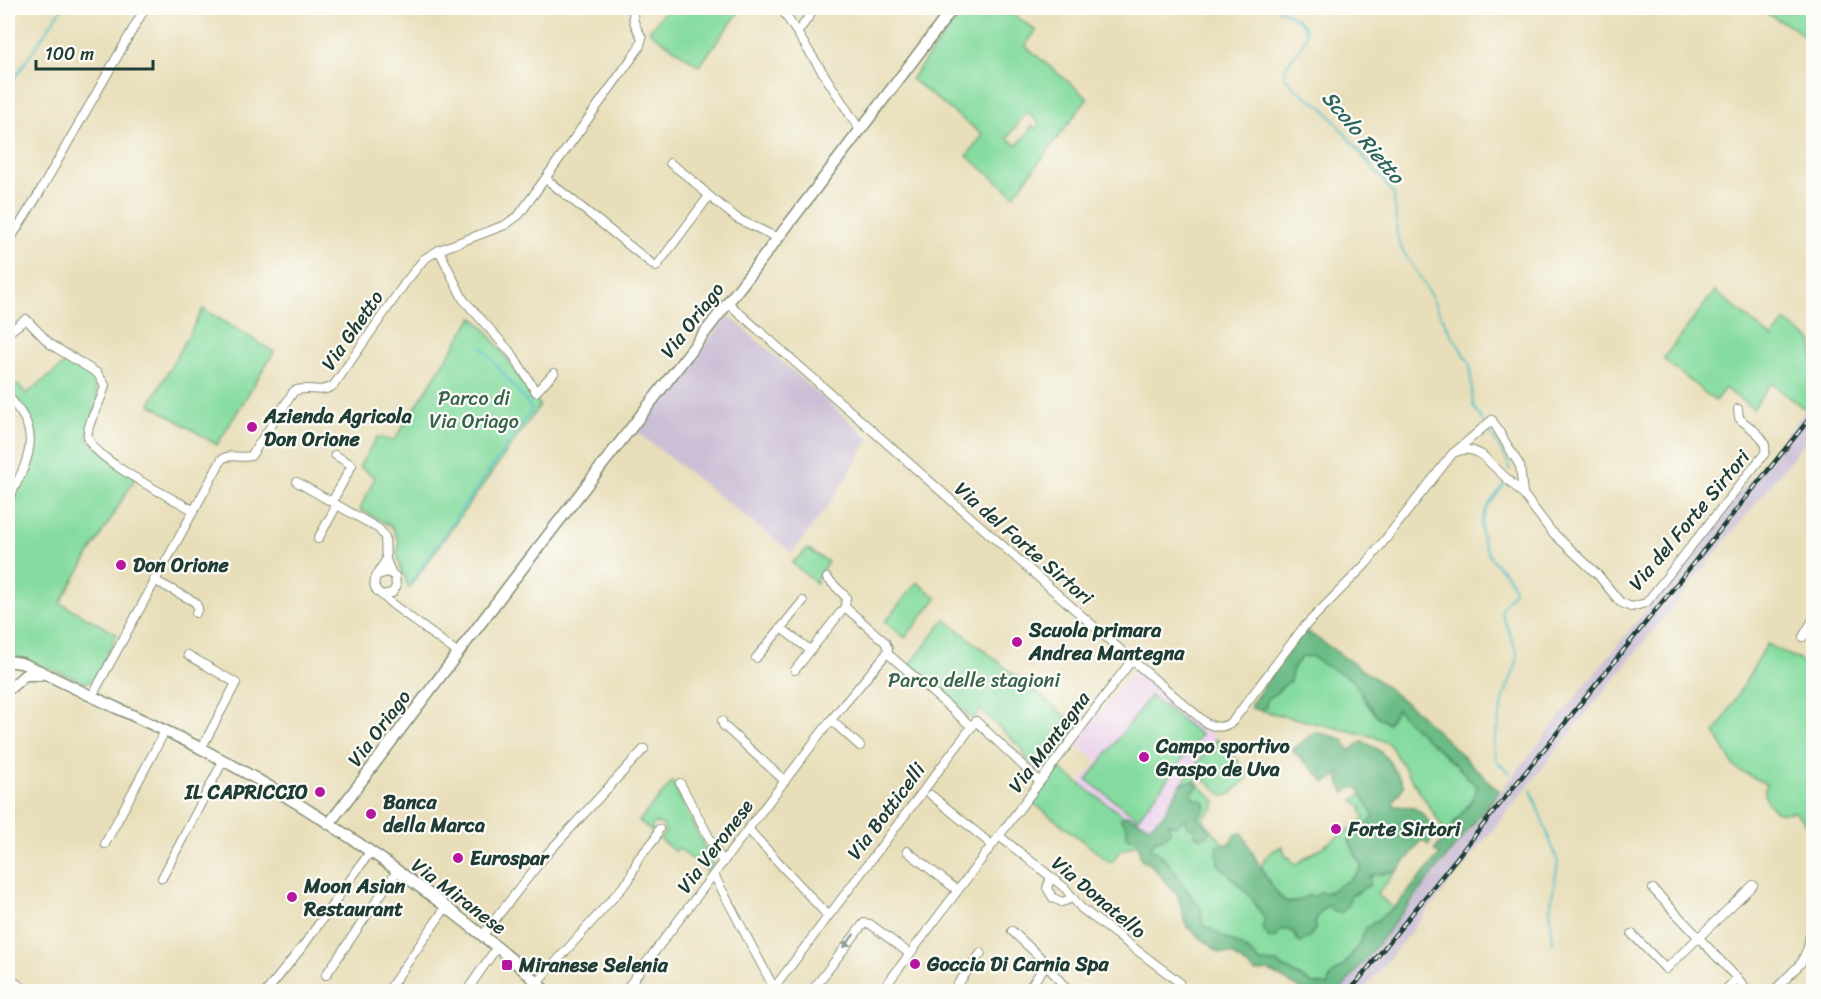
<svg xmlns="http://www.w3.org/2000/svg" width="1821" height="999" font-family="Sriracha,sans-serif">
<style>
.built{fill:#ebd1eb}
.industrial{fill:#cbbfd5}
.green{fill:#84db9f;stroke:#528c6a;stroke-width:1.5;fill-rule:evenodd}
.forest{fill:#6bbb86;stroke:#457c5d;stroke-width:1.5}
.lines{fill:none;stroke-linecap:round;stroke-linejoin:round}
.stream{stroke:#4fbec5;stroke-width:2}
.minor-casing{stroke:#848e76;stroke-width:10}
.tertiary-casing{stroke:#848e76;stroke-width:13}
.minor{stroke:#fff;stroke-width:8}
.tertiary{stroke:#fff;stroke-width:10}
.rail-casing{stroke:#1f3d34;stroke-width:4.5}
.rail{stroke:#fdfcf7;stroke-width:2;stroke-dasharray:7;stroke-linecap:butt}
.oneway{fill:#8f9e9a}
.poi-dot{fill:#b5179e;stroke:#fdfcf7;stroke-width:2}
.labels{text-anchor:middle;stroke-width:4.5;stroke-linejoin:round;paint-order:stroke}
.street-label{font-size:20px;fill:#1f3d34;stroke:#fdfcf7}
.park-label{font-size:20px;fill:#38644f;stroke:#fdfcf7}
.poi-label{font-size:20px;font-weight:bold;fill:#1f3d34;stroke:#fdfcf7;text-anchor:start}
.water-label{font-size:21px;font-style:italic;fill:#2d6460;stroke:#fdfcf7}
</style>
<rect width="100%" height="100%" fill="#fdfcf7"/>
<filter id="ink" filterUnits="userSpaceOnUse"><feTurbulence type="fractalNoise" baseFrequency=".0167" numOctaves="2"/><feDisplacementMap in="SourceGraphic" scale="12" xChannelSelector="R" yChannelSelector="G"/><feConvolveMatrix kernelMatrix="1 2 1 2 8 2 1 2 1" color-interpolation-filters="sRGB"/></filter>
<filter id="wash" filterUnits="userSpaceOnUse"><feTurbulence type="fractalNoise" baseFrequency=".008" numOctaves="4" result="noise"/><feDisplacementMap in="SourceGraphic" scale="24" xChannelSelector="R" yChannelSelector="G"/><feGaussianBlur stdDeviation="1.35" result="paint"/><feColorMatrix in="noise" values="0 0 0 0 0 0 0 0 0 0 0 0 0 0 0 0 0 1.4 0 .05"/><feComposite in="paint" operator="in"/></filter>
<g filter="url(#wash)">
<rect width="100%" height="100%" fill="#e8deb9"/>
<!-- built -->
<polygon class="built" points="1137,669 1216,739 1181,784 1160,819 1149,829 1138,827 1080,783 1098,761 1075,744 1134,670"/>
<!-- industrial -->
<g class="industrial">
<polygon points="728,315 870,439 832,501 792,553 637,432"/>
<polygon points="1813,401 1813,431 1789,462 1363,991 1340,992"/>
</g>
<!-- green -->
<g class="green">
<polygon points="667,8 742,8 699,66 649,31"/>
<path d="M965 8H1005L1036 31 1025 46 1088 98 1014 195 967 156 983 135 911 79ZM1027 112 1036 120 1039 124 1035 129 1032 126 1029 130 1030 131 1017 145 1007 138Z"/>
<polygon points="1756,8 1813,8 1813,45 1794,28"/>
<polygon points="1715,291 1772,338 1785,321 1813,342 1813,401 1806,410 1771,383 1753,409 1725,388 1715,401 1663,359"/>
<polygon points="203,309 274,352 217,445 150,404"/>
<polygon points="473,317 487,331 540,405 409,588 400,566 397,554 399,542 392,527 360,509 375,477 359,467 377,437 394,441"/>
<polygon points="71,359 95,377 96,395 99,398 86,438 136,477 60,603 117,634 94,680 86,683 8,653 8,513 31,462 37,433 9,391 18,384 26,394"/>
<polygon points="808,549 828,562 817,578 817,584 792,563"/>
<polygon points="917,582 937,598 905,638 885,622"/>
<polygon points="945,619 1078,726 1052,762 1048,760 1040,771 1022,753 1023,750 981,710 973,719 910,665"/>
<path d="M1767 644 1813 667V830L1794 811C1775 818 1761 802 1766 784L1735 768 1715 734Z"/>
<path d="M1312 656C1322 666 1336 669 1349 677 1356 681 1360 693 1365 701 1369 707 1374 713 1380 719L1397 709 1407 721 1456 765 1477 787 1476 794 1441 843 1442 826 1389 744 1375 737 1259 710 1266 707 1267 699C1277 695 1280 686 1290 681L1293 668 1302 657Z"/>
<polygon points="1150,696 1201,735 1138,818 1087,780"/>
<path d="M1216 739 1246 769 1248 777 1231 794 1224 796 1200 776 1196 782 1216 802 1214 808 1202 818 1224 845 1251 897 1276 937 1281 929 1292 931 1297 939 1308 938 1315 929C1314 917 1321 911 1330 904L1348 906 1350 896 1357 894 1374 874H1384L1398 870 1377 894 1393 908 1366 928 1357 947 1344 965 1331 976 1328 986 1311 983 1277 963 1260 962C1245 944 1221 938 1203 924L1201 908C1181 889 1176 863 1151 848L1155 840 1166 837 1170 831 1167 823 1186 818 1195 828 1208 835 1211 830 1196 818 1192 792 1197 788 1193 781 1181 784Z"/>
<polygon points="1057,767 1138,827 1138,843 1120,851 1111,863 1031,801"/>
<polygon points="672,782 713,864 707,871 678,848 675,852 660,839 665,832 663,825 655,823 652,826 652,832 639,821"/>
<path d="M1362 794 1374 817 1367 826 1354 832V853L1362 867C1348 890 1324 892 1302 900 1297 901 1293 903 1288 902 1280 900 1261 873 1262 865 1263 856 1275 850 1282 846L1286 857H1289L1295 865 1365 819 1361 811 1363 808 1353 800Z"/>
</g>
<!-- forest -->
<g class="forest">
<path d="M1308 632 1376 679 1415 710 1499 791 1340 991H1304L1269 971 1255 972 1232 954 1220 953 1187 927 1178 896 1150 864 1141 860 1138 843 1135 838H1127V827L1120 819 1127 815 1150 826 1163 815 1181 784 1193 781 1198 787 1192 792 1193 798 1203 801 1206 807 1197 818 1211 830 1208 835 1201 838 1195 835V828L1188 827 1186 819 1175 826 1168 823 1170 830 1166 837 1155 840 1151 848C1175 863 1182 889 1201 908L1203 924C1221 938 1245 944 1260 962L1277 963 1311 983 1327 986 1331 976 1344 965 1357 947 1366 928 1394 908 1440 855 1434 850C1444 840 1449 830 1457 819 1465 809 1475 800 1477 787L1456 765 1407 721 1397 709 1388 724C1369 713 1366 695 1352 680 1349 676 1344 676 1340 673 1329 668 1320 664 1312 656L1302 657 1293 668 1290 681C1281 686 1277 695 1267 699L1266 707 1259 710 1251 708V705L1301 633Z"/>
<path d="M1315 732 1343 739 1349 751 1362 742C1385 748 1393 768 1404 786L1394 800V806C1400 807 1405 806 1410 807 1423 810 1433 825 1433 838L1428 845 1422 840 1398 870 1370 876V885L1350 896 1348 906 1341 913 1331 910 1329 904C1321 911 1314 917 1315 929L1308 938 1300 943 1292 931 1281 929 1276 937 1270 939 1262 927 1265 920 1251 897 1218 864 1217 846 1230 843 1235 835 1242 833C1250 847 1274 898 1287 902 1295 904 1302 899 1309 895L1314 897 1320 892 1328 893C1340 883 1353 882 1362 867L1349 841C1356 828 1365 829 1374 817L1358 787 1351 788 1345 793 1339 782 1340 774 1325 783 1321 777 1292 750Z"/>
</g>
<g class="lines">
<!-- stream -->
<g class="stream">
<path d="M1276 8C1284 12 1299 18 1304 26 1312 39 1295 53 1288 63 1285 67 1285 72 1284 76L1297 90 1324 108 1394 194 1397 235 1401 248 1422 280 1447 327 1470 364 1473 406 1484 423"/>
<polyline points="8,88 62,8"/>
<polyline points="1487,428 1509,463 1509,470"/>
<path d="M1504 485C1498 493 1489 503 1485 512 1476 530 1484 551 1497 565 1506 574 1513 580 1514 592L1502 607 1501 612 1517 652V662L1504 697 1493 747 1497 762 1510 773"/>
<polyline points="411,582 532,409 482,347"/>
<polyline points="1531,790 1558,862 1550,909 1553,944"/>
</g>
</g>
</g>
<g filter="url(#ink)">
<g class="lines">
<defs>
<g id="minor">
<polyline points="781,8 860,130"/>
<polyline points="796,30 800,29 815,8"/>
<polyline points="670,163 691,179 709,196"/>
<polyline points="546,179 656,267 709,196 738,219 778,238"/>
<polyline points="8,243 38,195 145,8"/>
<polyline points="439,250 463,299 513,355 536,392 554,373"/>
<path d="M728 303 1132 660 1206 723C1216 728 1223 728 1232 722L1303 628 1366 564 1453 453C1464 448 1472 449 1482 455L1523 494 1551 531 1598 575 1620 602 1631 607 1646 603 1765 453C1768 436 1750 429 1739 418L1738 409"/>
<path d="M8 321 13 329 26 319 50 344 97 373 105 385C103 400 85 425 88 437 92 459 172 498 193 510"/>
<path d="M8 395C16 407 27 418 29 432 34 454 17 482 8 500"/>
<polyline points="1456,451 1492,420 1520,466 1523,494"/>
<polyline points="297,482 379,529 385,537 386,560 392,574"/>
<polyline points="332,502 352,465 335,455"/>
<polyline points="318,539 337,505"/>
<path d="M378 575 388 572 395 576 396 587 392 593 382 595C366 585 379 572 386 560"/>
<polyline points="827,578 846,597 845,607"/>
<polyline points="154,580 195,602 198,608 196,613"/>
<polyline points="382,595 392,604 458,653"/>
<polyline points="803,601 781,628 810,650"/>
<polyline points="1803,637 1814,618"/>
<polyline points="887,653 972,727"/>
<polyline points="188,655 236,683 201,749"/>
<polyline points="756,658 781,628"/>
<polyline points="795,670 845,607 885,642 888,649 887,653"/>
<path d="M92 696 222 459C230 453 241 459 251 456L294 391C308 385 321 395 334 385L405 283 424 259 439 250 505 225 519 215 639 48 642 38C636 27 631 20 634 8"/>
<polyline points="831,720 860,746"/>
<polyline points="722,721 723,725 785,781"/>
<polyline points="680,783 723,863"/>
<polyline points="931,795 992,845"/>
<polyline points="748,829 828,916"/>
<polyline points="999,836 1065,888 1081,908 1179,982"/>
<polyline points="105,844 165,731"/>
<polyline points="907,851 957,890"/>
<polyline points="714,875 774,988"/>
<polyline points="1051,877 1047,888 1053,898 1062,902 1073,898"/>
<polyline points="162,878 223,761"/>
<polyline points="1653,889 1750,992"/>
<polyline points="1012,931 1041,958 1069,992"/>
<polyline points="1632,934 1666,969 1753,885"/>
<polyline points="482,936 545,856 644,749"/>
<polyline points="1808,947 1814,910"/>
<polyline points="326,975 397,871"/>
<polyline points="538,982 629,880 638,859 655,839 659,829"/>
<polyline points="16,983 28,992"/>
<polyline points="266,992 303,946 370,852"/>
<polyline points="387,992 446,907"/>
<polyline points="466,992 497,947"/>
<polyline points="624,992 831,720 887,653"/>
<polyline points="771,992 976,721 1039,781"/>
<polyline points="811,992 864,923 870,924 910,954"/>
<polyline points="881,992 1132,660"/>
<polyline points="952,992 981,953"/>
<polyline points="1026,992 1046,965"/>
<polyline points="1723,992 1738,978"/>
<polyline points="1773,992 1801,963 1807,950"/>
</g>
<g id="tertiary">
<path d="M8 661 21 663 38 670C92 698 148 721 202 749 294 797 382 856 464 921 492 943 521 965 546 992"/>
<polyline points="8,690 25,675 40,675"/>
<polyline points="329,824 511,583 778,238 953,8"/>
</g>
</defs>
<!-- minor casing -->
<use href="#minor" class="minor-casing"/>
<!-- tertiary casing -->
<use href="#tertiary" class="tertiary-casing"/>
<!-- minor -->
<use href="#minor" class="minor"/>
<!-- tertiary -->
<use href="#tertiary" class="tertiary"/>
<defs>
<polyline id="rail" points="1349,992 1814,413"/>
</defs>
<!-- rail casing -->
<use href="#rail" class="rail-casing"/>
<!-- rail -->
<use href="#rail" class="rail"/>
</g>
<!-- one-way arrows -->
<defs><path id="oneway-solid" d="M-6-.8H1V-3.2L6.5 0L1 3.2V.8H-6Z" transform="scale(1.5)"/></defs>
<use class="oneway" href="#oneway-solid" transform="translate(849 941) rotate(127)"/>
</g>
<!-- markers -->
<g class="poi-dot">
<circle cx="252" cy="427" r="6"/>
<circle cx="121" cy="565" r="6"/>
<circle cx="1017" cy="642" r="6"/>
<circle cx="1144" cy="757" r="6"/>
<circle cx="320" cy="792" r="6"/>
<circle cx="371" cy="814" r="6"/>
<circle cx="1336" cy="829" r="6"/>
<circle cx="458" cy="858" r="6"/>
<circle cx="292" cy="897" r="6"/>
<circle cx="915" cy="964" r="6"/>
<rect x="501" y="959" width="12" height="12" rx="3"/>
</g>
<g class="labels">
<!-- street labels -->
<g class="street-label">
<text transform="translate(692 320) rotate(-52)" y="7">Via Oriago</text>
<text transform="translate(352 330) rotate(-55)" y="7">Via Ghetto</text>
<text transform="translate(1689 520) rotate(-50)" y="7">Via del Forte Sirtori</text>
<text transform="translate(1024 543) rotate(41)" y="7">Via del Forte Sirtori</text>
<text transform="translate(379 728) rotate(-53)" y="7">Via Oriago</text>
<text transform="translate(1049 742) rotate(-53)" y="7">Via Mantegna</text>
<text transform="translate(886 811) rotate(-53)" y="7">Via Botticelli</text>
<text transform="translate(715 846) rotate(-53)" y="7">Via Veronese</text>
<text transform="translate(459 896) rotate(37)" y="7">Via Miranese</text>
<text transform="translate(1099 897) rotate(40)" y="7">Via Donatello</text>
</g>
<!-- park labels -->
<g class="park-label">
<text x="474" y="405">Parco di<tspan x="474" dy="23">Via Oriago</tspan></text>
<text x="974" y="687">Parco delle stagioni</text>
</g>
<!-- poi labels -->
<g class="poi-label">
<text x="264" y="423">Azienda Agricola<tspan x="264" dy="23">Don Orione</tspan></text>
<text x="133" y="572">Don Orione</text>
<text x="1029" y="637">Scuola primara<tspan x="1029" dy="23">Andrea Mantegna</tspan></text>
<text x="1156" y="753">Campo sportivo<tspan x="1156" dy="23">Graspo de Uva</tspan></text>
<text x="308" y="799" text-anchor="end">IL CAPRICCIO</text>
<text x="383" y="809">Banca<tspan x="383" dy="23">della Marca</tspan></text>
<text x="1348" y="836">Forte Sirtori</text>
<text x="470" y="865">Eurospar</text>
<text x="304" y="893">Moon Asian<tspan x="304" dy="23">Restaurant</tspan></text>
<text x="927" y="971">Goccia Di Carnia Spa</text>
<text x="519" y="972">Miranese Selenia</text>
</g>
<!-- water labels -->
<g class="water-label">
<text transform="translate(1363 137) rotate(50)" y="7">Scolo Rietto</text>
</g>
</g>
<!-- margin -->
<rect width="1821" height="999" fill="none" stroke="#fdfcf7" stroke-width="30"/>
<!-- scale -->
<path d="M36 60v9h117v-9" fill="none" stroke="#1f3d34" stroke-width="3"/>
<text x="45" y="60" font-size="18" fill="#1f3d34" stroke="#fdfcf7" stroke-width="4.5" paint-order="stroke">100 m</text>
</svg>
